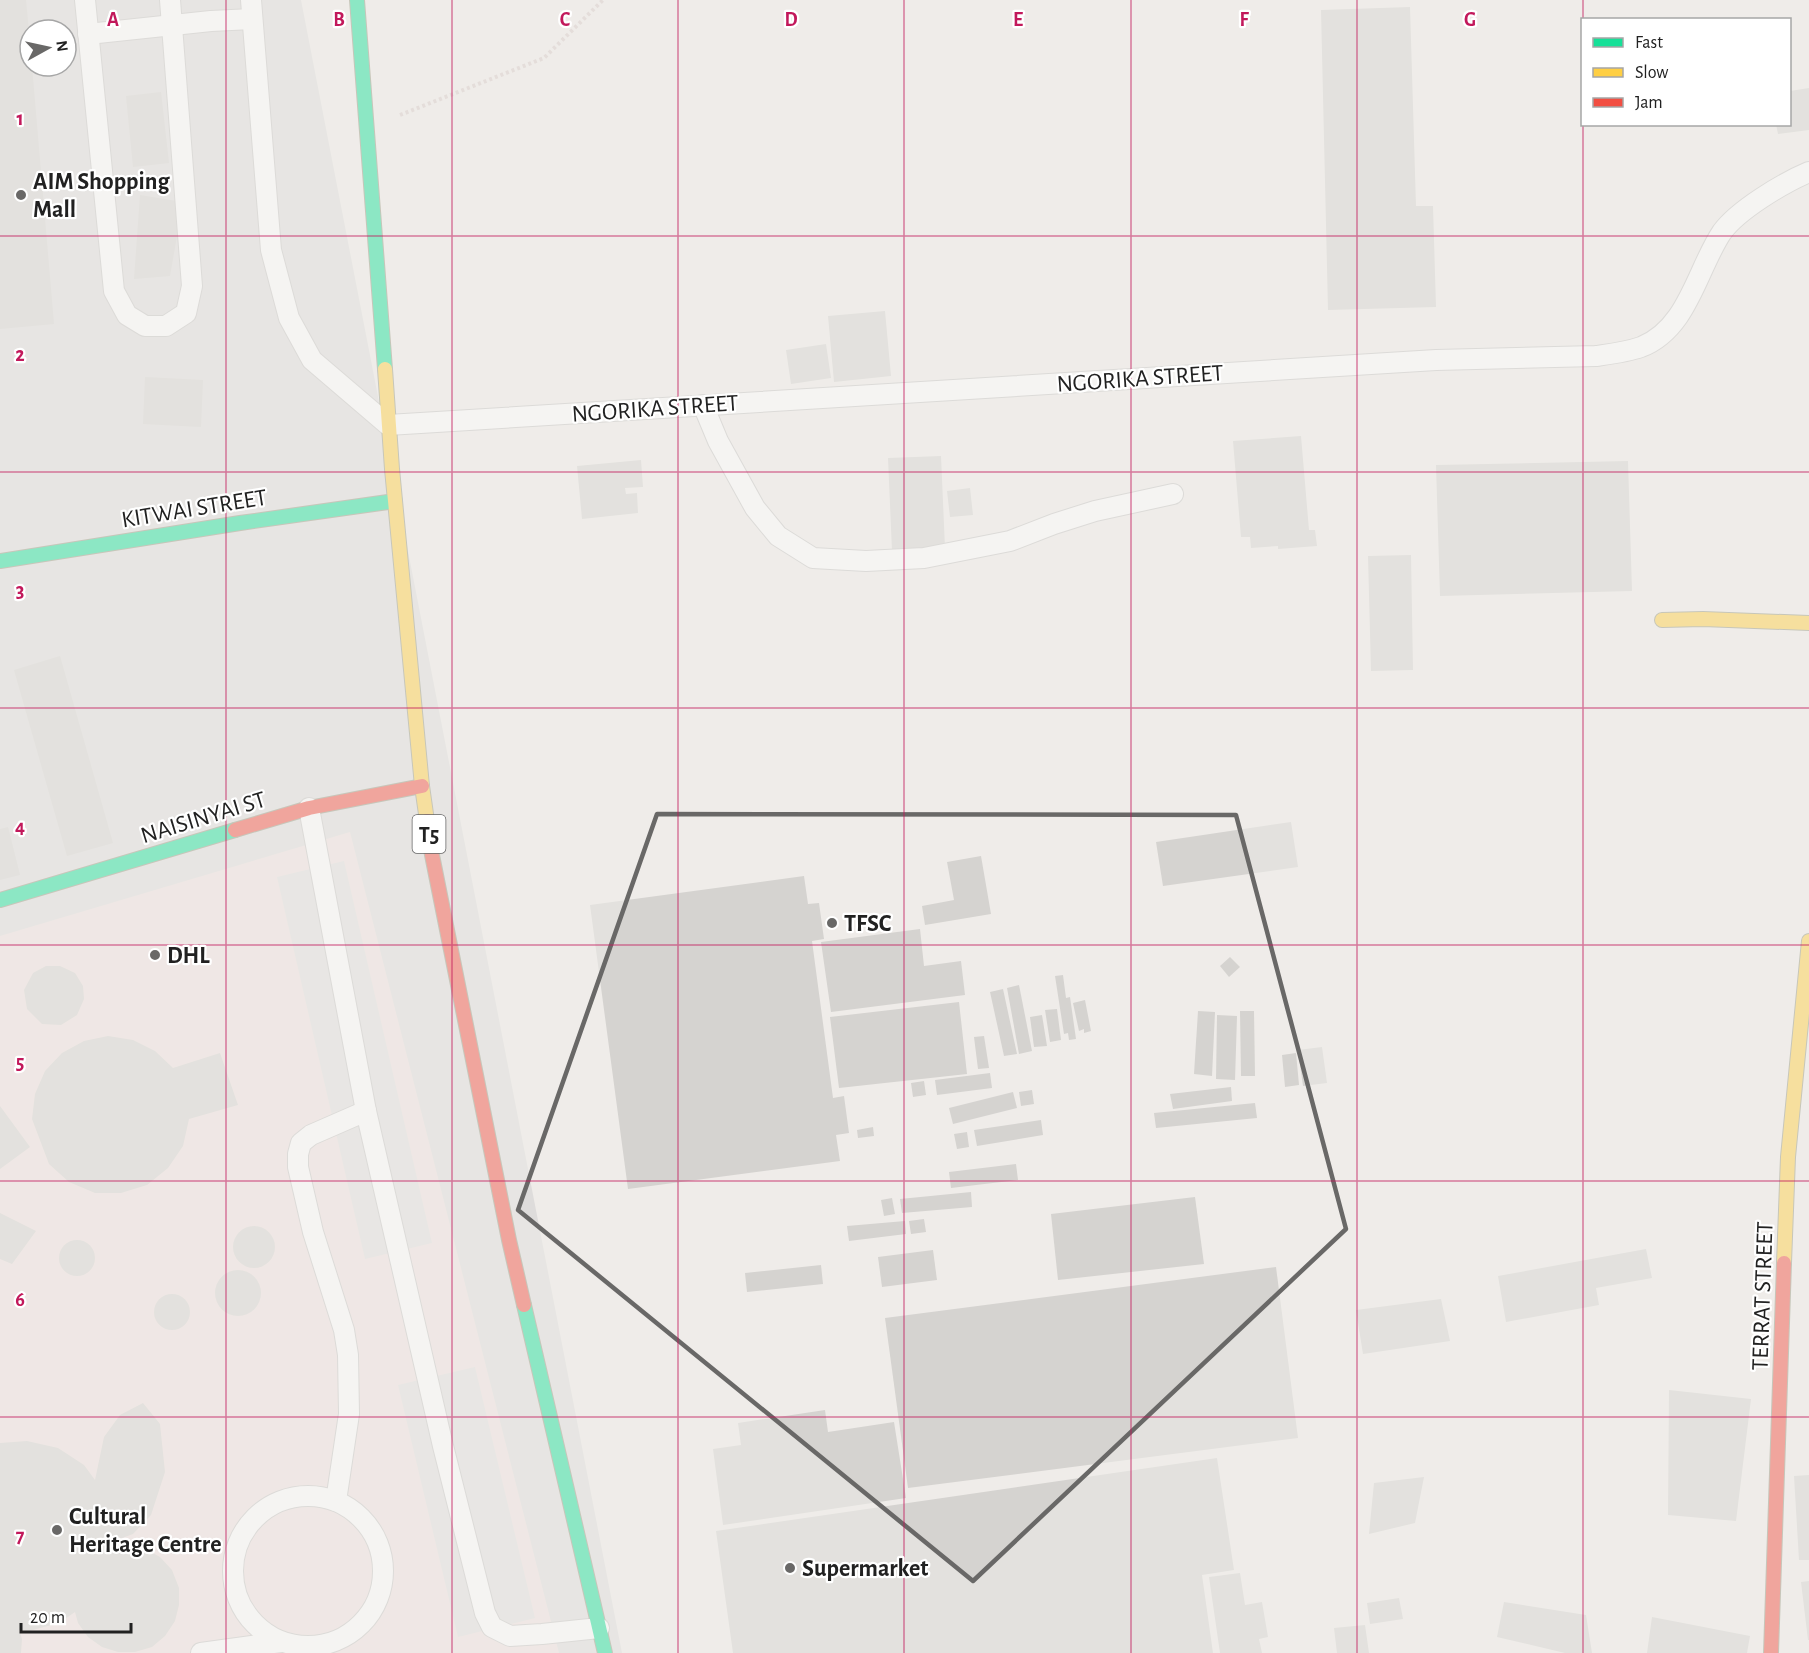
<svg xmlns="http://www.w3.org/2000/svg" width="1809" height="1653" font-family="'Alegreya Sans',sans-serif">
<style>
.residential{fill:#dedcdb;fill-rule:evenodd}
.commercial{fill:#f0e1df}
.parking{fill:#dfdedd}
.building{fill:#d5d3d0}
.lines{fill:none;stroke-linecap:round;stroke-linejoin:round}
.lane-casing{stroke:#c6c5c4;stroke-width:22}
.fast-casing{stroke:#979881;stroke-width:16}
.slow-casing{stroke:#979881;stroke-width:16}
.jam-casing{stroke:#979881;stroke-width:16}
.path{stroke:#d8cac8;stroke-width:4;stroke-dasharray:3 3;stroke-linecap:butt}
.lane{stroke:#fdfcfc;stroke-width:20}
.fast{stroke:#16e098;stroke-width:14}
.slow{stroke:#ffcf43;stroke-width:14}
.jam{stroke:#f24e42;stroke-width:14}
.marked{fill:none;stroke:#696867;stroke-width:4.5;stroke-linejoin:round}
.grid{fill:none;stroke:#c2185b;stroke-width:1.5;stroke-opacity:0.55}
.poi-dot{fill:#696867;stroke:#fff;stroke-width:2}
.labels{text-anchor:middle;stroke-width:4.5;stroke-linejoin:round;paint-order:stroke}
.shield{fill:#fff;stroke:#646464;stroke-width:1.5}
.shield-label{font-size:22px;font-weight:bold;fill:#212121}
.poi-label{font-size:24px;font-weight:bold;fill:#212121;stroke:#fff;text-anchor:start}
.street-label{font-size:24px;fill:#212121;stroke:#fff}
.grid-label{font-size:20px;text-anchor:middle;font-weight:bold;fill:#c2185b;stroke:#fff;stroke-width:4.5;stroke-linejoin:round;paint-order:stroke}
</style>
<rect width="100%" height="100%" fill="#efece9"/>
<!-- residential -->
<path class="residential" d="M0 0H301L622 1653H0ZM30 30H66V66H30Z"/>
<!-- commercial -->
<polygon class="commercial" points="350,832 559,1653 0,1653 0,936"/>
<!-- parking -->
<g class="parking">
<polygon points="344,861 432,1243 365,1259 277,877"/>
<polygon points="475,1367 535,1618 458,1637 398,1385"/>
</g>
<!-- building -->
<g class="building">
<polygon points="0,0 26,0 30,42 30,66 32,66 54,324 0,329"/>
<polygon points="1410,7 1416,206 1433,206 1436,307 1328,310 1321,10"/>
<polygon points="1809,88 1809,130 1778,134 1776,124 1790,124 1790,91"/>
<polygon points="161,92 169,163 133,167 126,96"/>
<polygon points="140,195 183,202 170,276 134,279"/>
<polygon points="885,311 891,376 834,382 828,316"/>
<polygon points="826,344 831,378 791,384 786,350"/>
<polygon points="145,377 203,380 201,427 143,424"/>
<polygon points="1301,436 1309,530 1315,530 1317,546 1278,549 1278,546 1251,548 1250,537 1241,537 1233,441"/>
<polygon points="941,456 945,548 892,551 888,458"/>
<polygon points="641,460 643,487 625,488 626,494 637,493 638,513 582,519 577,466"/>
<polygon points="1628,461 1632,591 1440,596 1436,465"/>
<polygon points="970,488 973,515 950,517 947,491"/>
<polygon points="1411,555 1413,670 1371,671 1368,556"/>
<polygon points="60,656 113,843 67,856 14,670"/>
<polygon points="1291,822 1298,867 1163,886 1156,842"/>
<polygon points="8,827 20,875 0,880 0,829"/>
<polygon points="981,856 991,914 925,925 922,906 954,900 947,862"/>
<polygon points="804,876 808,904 819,903 824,939 812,941 833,1098 844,1096 849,1133 836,1135 840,1161 628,1189 590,905"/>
<polygon points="920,929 924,966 961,961 965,995 831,1012 821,942"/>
<polygon points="1230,957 1240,967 1229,977 1220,966"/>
<polygon points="46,966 60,966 75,973 83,986 84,999 77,1015 61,1025 42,1024 27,1009 24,990 33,973"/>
<polygon points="1063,975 1066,998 1070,997 1076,1039 1069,1040 1068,1033 1064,1034 1055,976"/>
<polygon points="1019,985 1032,1051 1019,1054 1007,988"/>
<polygon points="1003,989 1017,1054 1004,1056 990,992"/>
<polygon points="1085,1000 1091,1031 1084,1033 1084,1029 1079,1031 1073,1003"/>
<polygon points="959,1002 967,1074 839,1088 830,1017"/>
<polygon points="1057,1009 1061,1040 1050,1042 1045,1010"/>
<polygon points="1198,1011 1215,1012 1212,1076 1194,1074"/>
<polygon points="1240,1011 1254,1011 1255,1076 1241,1076"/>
<polygon points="1042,1015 1047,1046 1034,1047 1030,1017"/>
<polygon points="1217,1015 1237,1016 1235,1080 1216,1079"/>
<polygon points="108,1036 133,1040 155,1051 173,1068 220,1053 238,1105 189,1119 183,1146 168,1168 147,1185 121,1193 95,1193 69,1182 49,1164 32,1119 35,1094 45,1071 62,1053 84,1041"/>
<polygon points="984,1036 989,1068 978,1069 974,1037"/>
<polygon points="1322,1047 1327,1083 1303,1086 1298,1050"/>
<polygon points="1296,1053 1299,1085 1285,1087 1282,1055"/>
<polygon points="990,1073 992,1088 937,1095 935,1080"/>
<polygon points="924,1081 926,1095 913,1097 911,1083"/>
<polygon points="1231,1087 1232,1101 1173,1109 1170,1094"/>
<polygon points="1032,1090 1034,1104 1021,1106 1019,1092"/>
<polygon points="1013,1092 1017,1108 953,1124 949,1108"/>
<polygon points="1255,1103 1257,1118 1156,1128 1154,1113"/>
<polygon points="0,1106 30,1147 0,1169"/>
<polygon points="1041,1120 1043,1135 977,1146 974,1130"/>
<polygon points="873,1127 874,1136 858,1138 857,1130"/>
<polygon points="967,1132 969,1147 957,1149 954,1134"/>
<polygon points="1016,1164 1018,1180 951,1188 949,1172"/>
<polygon points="971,1192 972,1207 902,1213 900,1199"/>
<polygon points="1195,1197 1204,1264 1058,1280 1051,1214"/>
<polygon points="892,1198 895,1214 884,1216 881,1200"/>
<polygon points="0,1213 36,1231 12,1264 0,1259"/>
<polygon points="924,1219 926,1232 911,1234 909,1221"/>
<polygon points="905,1221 906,1234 849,1241 847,1226"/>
<circle cx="254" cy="1247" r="21"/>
<circle cx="77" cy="1258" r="18"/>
<polygon points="1646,1249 1652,1278 1596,1288 1599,1305 1506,1322 1498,1276"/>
<polygon points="933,1250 937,1280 882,1287 878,1257"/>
<polygon points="821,1265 823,1284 747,1292 745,1273"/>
<polygon points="1276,1267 1298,1438 908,1488 885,1318"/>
<circle cx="238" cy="1293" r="23"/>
<circle cx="172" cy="1312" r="18"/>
<polygon points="1441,1299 1450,1341 1363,1354 1356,1310"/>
<polygon points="1669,1390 1751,1399 1736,1521 1668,1515"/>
<polygon points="143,1403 160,1424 165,1472 151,1515 133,1534 114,1541 114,1547 126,1545 144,1548 160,1557 172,1570 179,1588 179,1605 175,1621 165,1636 152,1647 135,1652 118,1652 102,1647 88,1637 78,1623 75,1612 59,1623 29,1631 19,1630 22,1639 21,1653 0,1653 0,1443 27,1441 58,1448 84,1465 95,1480 104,1437 120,1415"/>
<polygon points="825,1410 828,1432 894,1422 906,1498 723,1525 713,1449 741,1445 738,1423"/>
<polygon points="1217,1458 1234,1570 1202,1575 1213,1653 733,1653 716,1531"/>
<polygon points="1809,1475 1809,1560 1799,1560 1794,1476"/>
<polygon points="1424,1477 1415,1523 1369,1534 1374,1483"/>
<polygon points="1240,1573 1245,1605 1262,1602 1268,1637 1259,1639 1262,1653 1220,1653 1209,1577"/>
<polygon points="1809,1581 1809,1640 1808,1640 1801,1582"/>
<polygon points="1399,1598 1403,1619 1370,1624 1367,1603"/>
<polygon points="1504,1602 1586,1615 1592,1653 1565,1653 1497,1637"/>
<polygon points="1652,1617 1750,1636 1747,1653 1647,1653"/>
<polygon points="1365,1625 1369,1653 1337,1653 1334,1628"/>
</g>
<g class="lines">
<defs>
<g id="lane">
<polyline points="85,0 114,291 127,315 145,326 166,326 186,313 192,286 170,0"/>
<path d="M251 0 271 250 289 318 312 360 388 425 1436 360 1596 356C1610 354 1627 352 1641 347 1688 329 1697 269 1722 232 1738 210 1783 183 1809 172"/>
<polyline points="88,34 211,21 252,19"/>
<polyline points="703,405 718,441 755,508 778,536 813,558 866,561 924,558 1010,541 1054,524 1095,511 1173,494"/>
<polyline points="309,808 366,1111 443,1446 485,1613 492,1627 510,1636 542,1634 599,1628"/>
<circle cx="308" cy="1571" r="75"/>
<polyline points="336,1501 349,1414 348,1355 344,1330 313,1232 298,1167 298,1154 301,1143 311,1135 366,1111"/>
<polyline points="201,1653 281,1642"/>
</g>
<g id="fast">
<polyline points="357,0 385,369"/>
<polyline points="0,561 240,523 395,501"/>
<polyline points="0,900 235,830"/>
<polyline points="524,1305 605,1653"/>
</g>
<g id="slow">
<polyline points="385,369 392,469 422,786 427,821"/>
<polyline points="1662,620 1703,619 1809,623"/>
<polyline points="1784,1263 1788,1157 1809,941"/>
</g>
<g id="jam">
<polyline points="427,821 432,855 509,1240 524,1305"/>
<polyline points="235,830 309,808 422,786"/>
<polyline points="1771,1653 1784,1263"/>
</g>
</defs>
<!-- lane casing -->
<use href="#lane" class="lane-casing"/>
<!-- fast casing -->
<use href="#fast" class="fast-casing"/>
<!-- slow casing -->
<use href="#slow" class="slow-casing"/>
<!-- jam casing -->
<use href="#jam" class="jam-casing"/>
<!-- path -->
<polyline class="path" points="400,115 544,58 603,0"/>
<!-- lane -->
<use href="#lane" class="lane"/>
<!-- fast -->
<use href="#fast" class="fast"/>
<!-- slow -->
<use href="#slow" class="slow"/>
<!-- jam -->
<use href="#jam" class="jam"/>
</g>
<!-- marked area -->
<path d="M0 0H1809V1653H0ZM657 814 1236 815 1346 1229 973 1581 518 1210Z" fill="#efece9" fill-opacity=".55" fill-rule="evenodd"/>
<path class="marked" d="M657 814 1236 815 1346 1229 973 1581 518 1210Z"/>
<!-- grid -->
<path class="grid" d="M226 0V1653M452 0V1653M678 0V1653M904 0V1653M1131 0V1653M1357 0V1653M1583 0V20M1583 124V1653M0 236H1809M0 472H1809M0 708H1809M0 945H1809M0 1181H1809M0 1417H1809"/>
<!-- markers -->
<g class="poi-dot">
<circle cx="21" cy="195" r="6"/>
<circle cx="832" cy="923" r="6"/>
<circle cx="155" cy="955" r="6"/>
<circle cx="57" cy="1530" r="6"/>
<circle cx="790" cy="1568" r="6"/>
</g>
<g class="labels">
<!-- shield labels -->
<rect class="shield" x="412.5" y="815" width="33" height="38" rx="4.5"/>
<g class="shield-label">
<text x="429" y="842">T5</text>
</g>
<!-- poi labels -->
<g class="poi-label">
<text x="33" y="189">AIM Shopping<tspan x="33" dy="28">Mall</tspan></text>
<text x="844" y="931">TFSC</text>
<text x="167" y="963">DHL</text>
<text x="69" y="1524">Cultural<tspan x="69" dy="28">Heritage Centre</tspan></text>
<text x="802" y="1576">Supermarket</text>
</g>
<!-- street labels -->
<g class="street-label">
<text transform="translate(1140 378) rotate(-4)" y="8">NGORIKA STREET</text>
<text transform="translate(655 408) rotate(-4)" y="8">NGORIKA STREET</text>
<text transform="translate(194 508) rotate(-9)" y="8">KITWAI STREET</text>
<text transform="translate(203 817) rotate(-17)" y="8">NAISINYAI ST</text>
<text transform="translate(1762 1296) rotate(-88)" y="8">TERRAT STREET</text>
</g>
</g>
<g class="grid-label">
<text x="113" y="26">A</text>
<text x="339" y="26">B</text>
<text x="565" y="26">C</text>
<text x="791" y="26">D</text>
<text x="1018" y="26">E</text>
<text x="1244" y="26">F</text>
<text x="1470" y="26">G</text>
<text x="20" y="125">1</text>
<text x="20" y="361">2</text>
<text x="20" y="597">3</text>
<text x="20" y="833">4</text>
<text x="20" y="1069">5</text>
<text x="20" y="1306">6</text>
<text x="20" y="1542">7</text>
</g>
<!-- legend -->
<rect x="1581" y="18" width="210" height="108" fill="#ffffff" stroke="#a6a6a6" stroke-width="1.5"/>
<rect x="1593" y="38" width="30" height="9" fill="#16e098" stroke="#a6a6a6" stroke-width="1.5"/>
<text x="1635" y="48" font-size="18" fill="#212121">Fast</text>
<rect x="1593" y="68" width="30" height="9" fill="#ffcf43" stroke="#a6a6a6" stroke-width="1.5"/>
<text x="1635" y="78" font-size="18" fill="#212121">Slow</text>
<rect x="1593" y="98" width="30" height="9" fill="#f24e42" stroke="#a6a6a6" stroke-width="1.5"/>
<text x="1635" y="108" font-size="18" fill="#212121">Jam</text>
<!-- north arrow -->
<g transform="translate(48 48) rotate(82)"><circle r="28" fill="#ffffff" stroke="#a6a6a6" stroke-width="1.5"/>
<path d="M0-4.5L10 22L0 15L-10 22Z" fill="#696867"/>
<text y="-9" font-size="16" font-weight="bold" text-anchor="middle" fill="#212121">N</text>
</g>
<!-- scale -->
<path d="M21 1623v9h110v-9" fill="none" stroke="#212121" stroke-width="3"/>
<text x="30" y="1623" font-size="18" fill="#212121" stroke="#ffffff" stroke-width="4.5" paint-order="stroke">20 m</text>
</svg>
